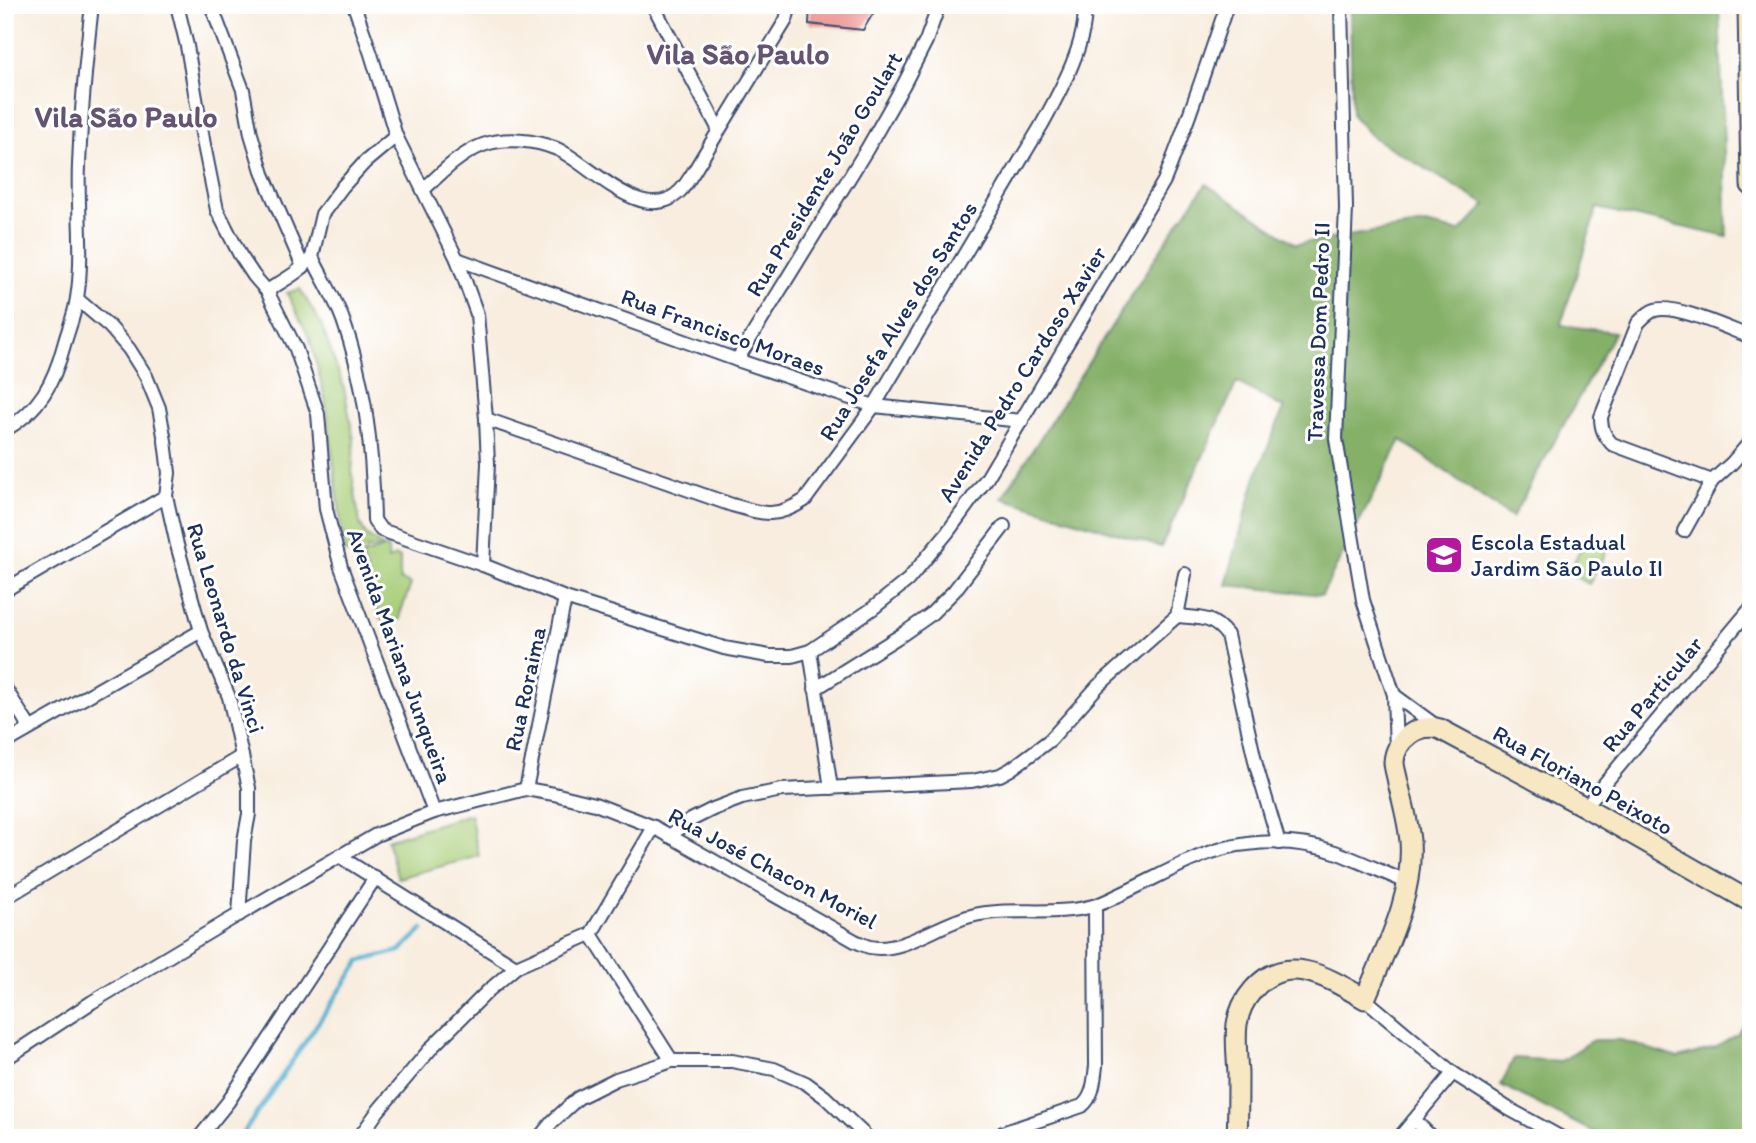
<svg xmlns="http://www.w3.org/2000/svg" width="1756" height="1143" font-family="Itim,sans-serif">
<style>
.green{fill:#a7cd77;stroke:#617e6a;stroke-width:2}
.forest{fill:#85b068;stroke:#507063;stroke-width:2}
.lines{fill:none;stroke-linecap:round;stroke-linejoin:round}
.stream{stroke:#55b2d3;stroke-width:4.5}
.building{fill:#ec9a97}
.street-casing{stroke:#3c4c71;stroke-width:16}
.secondary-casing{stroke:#3c4c71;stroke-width:23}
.street{stroke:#fff;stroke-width:12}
.secondary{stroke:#f7e8c3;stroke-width:19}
.labels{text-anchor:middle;stroke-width:6;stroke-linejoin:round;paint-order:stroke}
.street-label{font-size:23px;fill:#1b2f5e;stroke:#fff}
.poi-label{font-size:23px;fill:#1b2f5e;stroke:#fff;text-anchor:start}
.district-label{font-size:30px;font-weight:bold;fill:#645472;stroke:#fff}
</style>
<rect width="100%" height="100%" fill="#fff"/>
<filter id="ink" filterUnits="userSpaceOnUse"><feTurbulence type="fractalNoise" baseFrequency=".0143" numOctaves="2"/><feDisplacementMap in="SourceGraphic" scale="14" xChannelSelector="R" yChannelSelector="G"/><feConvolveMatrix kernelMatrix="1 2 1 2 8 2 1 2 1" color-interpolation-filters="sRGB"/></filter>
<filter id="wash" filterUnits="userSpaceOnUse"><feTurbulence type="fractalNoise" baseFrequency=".00686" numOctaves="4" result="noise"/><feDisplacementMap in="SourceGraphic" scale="28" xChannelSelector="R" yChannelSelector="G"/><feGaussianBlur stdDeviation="1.57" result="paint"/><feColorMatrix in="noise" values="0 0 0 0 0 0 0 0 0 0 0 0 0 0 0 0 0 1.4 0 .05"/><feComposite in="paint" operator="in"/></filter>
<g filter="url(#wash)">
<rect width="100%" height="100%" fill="#f8edde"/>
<!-- green -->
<g class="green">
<polygon points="300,289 321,324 344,388 354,440 352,474 360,524 366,535 383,547 345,553 325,398 310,339 287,293"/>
<polygon points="1588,535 1609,547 1589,584 1568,573"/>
<polygon points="388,547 388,560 395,556 400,558 400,580 411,584 400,614 401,619 386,624 379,616 362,555"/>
<polygon points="470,814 479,856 398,878 387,840"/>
</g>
<!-- forest -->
<g class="forest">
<polygon points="1350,5 1719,5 1727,237 1597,208 1561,325 1615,332 1512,518 1401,440 1322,595 1226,585 1256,476 1284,408 1237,382 1161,547 1002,498 1173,230 1206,184 1296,244 1425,224 1460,232 1486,205 1371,136 1352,115"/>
<polygon points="1751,1016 1751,1138 1605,1138 1501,1085 1514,1058 1561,1061 1593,1040 1621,1040 1678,1058 1715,1048 1738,1034"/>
</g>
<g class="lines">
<!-- stream -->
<polyline class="stream" points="240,1138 360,961 400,951 423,929"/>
</g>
<g id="blocks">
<!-- building -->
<polygon class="building" points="810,5 863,5 877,7 863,30 809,24"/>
</g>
</g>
<g filter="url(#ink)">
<use href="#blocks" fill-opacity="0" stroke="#3c4c71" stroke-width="2"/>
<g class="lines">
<defs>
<g id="street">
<polyline points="177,5 187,46 204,145 217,210 240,255 254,276 267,291 296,349 318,414 326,509 341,567 434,812"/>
<polyline points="211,5 243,90 251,134 263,174 303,267"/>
<polyline points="354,5 371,54 396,136 457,259 477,314 486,419 488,464 483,565"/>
<polyline points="653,5 719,130"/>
<polyline points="1341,5 1346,208 1336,439 1363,600 1394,695 1396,750"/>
<path d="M423 190C440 174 461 153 483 145 506 137 535 140 557 149 589 163 644 228 680 191 685 186 689 179 693 173L786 20 790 5"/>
<path d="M312 257C322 278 335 298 343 320 366 383 373 453 374 520L381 530 483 565 565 598 724 648 769 656H792L810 651 872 609 908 580 947 533 987 478 1164 181C1188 123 1207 64 1227 5"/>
<polyline points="457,259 737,360 874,406 1022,421"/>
<path d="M267 291C282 281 301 272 312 257L322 214 343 186 365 162 396 136"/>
<polyline points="77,299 110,327 129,349 146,376 159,408 165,441 169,473 166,496 177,545 201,631 229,697 249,788 249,814 244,841 239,915"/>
<path d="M1751 337C1729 329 1676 304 1655 310 1648 312 1643 318 1638 323L1601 417C1601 429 1604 435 1612 444L1712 481 1732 463 1751 441"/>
<polyline points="737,360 867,149 904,84 926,41 939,5"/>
<path d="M486 419 732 505C763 514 776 519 805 500L874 406 1041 126C1058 95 1089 41 1084 5"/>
<path d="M5 430C40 410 54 382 64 345 68 330 75 314 77 298 84 255 77 209 79 165 81 112 86 58 92 5"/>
<polyline points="1684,531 1712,481"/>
<polyline points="5,590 166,496"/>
<path d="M1177 616C1200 618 1212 616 1227 635L1256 765 1279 843"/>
<polyline points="810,651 831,788"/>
<polyline points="5,688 30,728"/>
<polyline points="815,689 903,634 930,615 954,591 1004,526"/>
<polyline points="1394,695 1439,728"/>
<polyline points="5,743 201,631"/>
<polyline points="526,789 565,598"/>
<polyline points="1585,807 1751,608"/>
<polyline points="669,836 691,820 713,809 742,798 782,790 972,781 1000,775 1011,769 1050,740 1098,686 1177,616 1185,574"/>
<polyline points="339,856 516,967"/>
<polyline points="5,898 242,756"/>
<polyline points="591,934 672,1061"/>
<polyline points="1365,999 1453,1073 1509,1109 1562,1138"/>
<path d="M5 1059 92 1002 226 922 376 835 434 812 526 789 554 794 595 804 654 827 855 941C860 943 865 946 870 947 902 954 940 923 971 916 1010 906 1053 917 1093 906 1101 904 1109 900 1117 896 1141 885 1165 872 1189 861 1233 840 1288 836 1335 852 1360 861 1384 873 1409 883"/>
<polyline points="1415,1120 1432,1138"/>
<polyline points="199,1138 228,1102 375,878"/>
<polyline points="359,1138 378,1111 433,1046 488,991 516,967 591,934 654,827"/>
<polyline points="539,1138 552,1122 578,1098 616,1079 672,1061 732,1061 774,1069 806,1083 825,1097 868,1138"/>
<path d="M993 1138 1005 1132 1082 1106C1094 1096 1094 1080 1096 1066L1095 906"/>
<polyline points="1399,1138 1453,1073"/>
</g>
<g id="secondary">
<polyline points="1748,5 1751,185"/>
<path d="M1237 1138C1238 1116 1238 1094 1238 1073 1237 1057 1235 1039 1237 1024 1239 1011 1245 999 1253 990 1287 950 1330 979 1365 999 1386 948 1414 897 1410 841 1408 821 1403 802 1398 783 1397 776 1394 768 1394 762 1395 740 1419 722 1440 729L1585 807 1751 902"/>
</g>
</defs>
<!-- street casing -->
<use href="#street" class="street-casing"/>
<!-- secondary casing -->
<use href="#secondary" class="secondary-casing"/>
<!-- street -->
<use href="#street" class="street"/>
<!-- secondary -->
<use href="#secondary" class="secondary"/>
</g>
</g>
<!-- icons -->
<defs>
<symbol id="school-square" viewBox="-11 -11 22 22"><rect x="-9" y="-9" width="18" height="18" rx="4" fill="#b5179e" stroke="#fff"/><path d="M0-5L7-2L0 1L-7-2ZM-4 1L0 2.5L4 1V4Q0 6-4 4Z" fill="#fff"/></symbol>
</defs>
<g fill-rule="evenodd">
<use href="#school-square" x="1422" y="533" width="44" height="44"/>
</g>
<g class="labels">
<!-- street labels -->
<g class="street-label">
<text transform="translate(824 174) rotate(-59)" y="8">Rua Presidente João Goulart</text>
<text transform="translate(898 321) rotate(-58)" y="8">Rua Josefa Alves dos Santos</text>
<text transform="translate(723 332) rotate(20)" y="8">Rua Francisco Moraes</text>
<text transform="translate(1318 332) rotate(-88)" y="8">Travessa Dom Pedro II</text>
<text transform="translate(1022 374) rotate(-58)" y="8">Avenida Pedro Cardoso Xavier</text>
<text transform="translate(226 628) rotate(73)" y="8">Rua Leonardo da Vinci</text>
<text transform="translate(400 656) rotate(70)" y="8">Avenida Mariana Junqueira</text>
<text transform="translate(525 689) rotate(-78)" y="8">Rua Roraima</text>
<text transform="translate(1652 694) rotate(-50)" y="8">Rua Particular</text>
<text transform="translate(1583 780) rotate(29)" y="8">Rua Floriano Peixoto</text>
<text transform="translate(773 868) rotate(28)" y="8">Rua José Chacon Moriel</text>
</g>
<!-- poi labels -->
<g class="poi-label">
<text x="1471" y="550">Escola Estadual<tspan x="1471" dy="26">Jardim São Paulo II</tspan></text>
</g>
<!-- district labels -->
<g class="district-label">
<text x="738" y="64">Vila São Paulo</text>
<text x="126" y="127">Vila São Paulo</text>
</g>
</g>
<!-- margin -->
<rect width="1756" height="1143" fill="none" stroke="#fff" stroke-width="28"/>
</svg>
